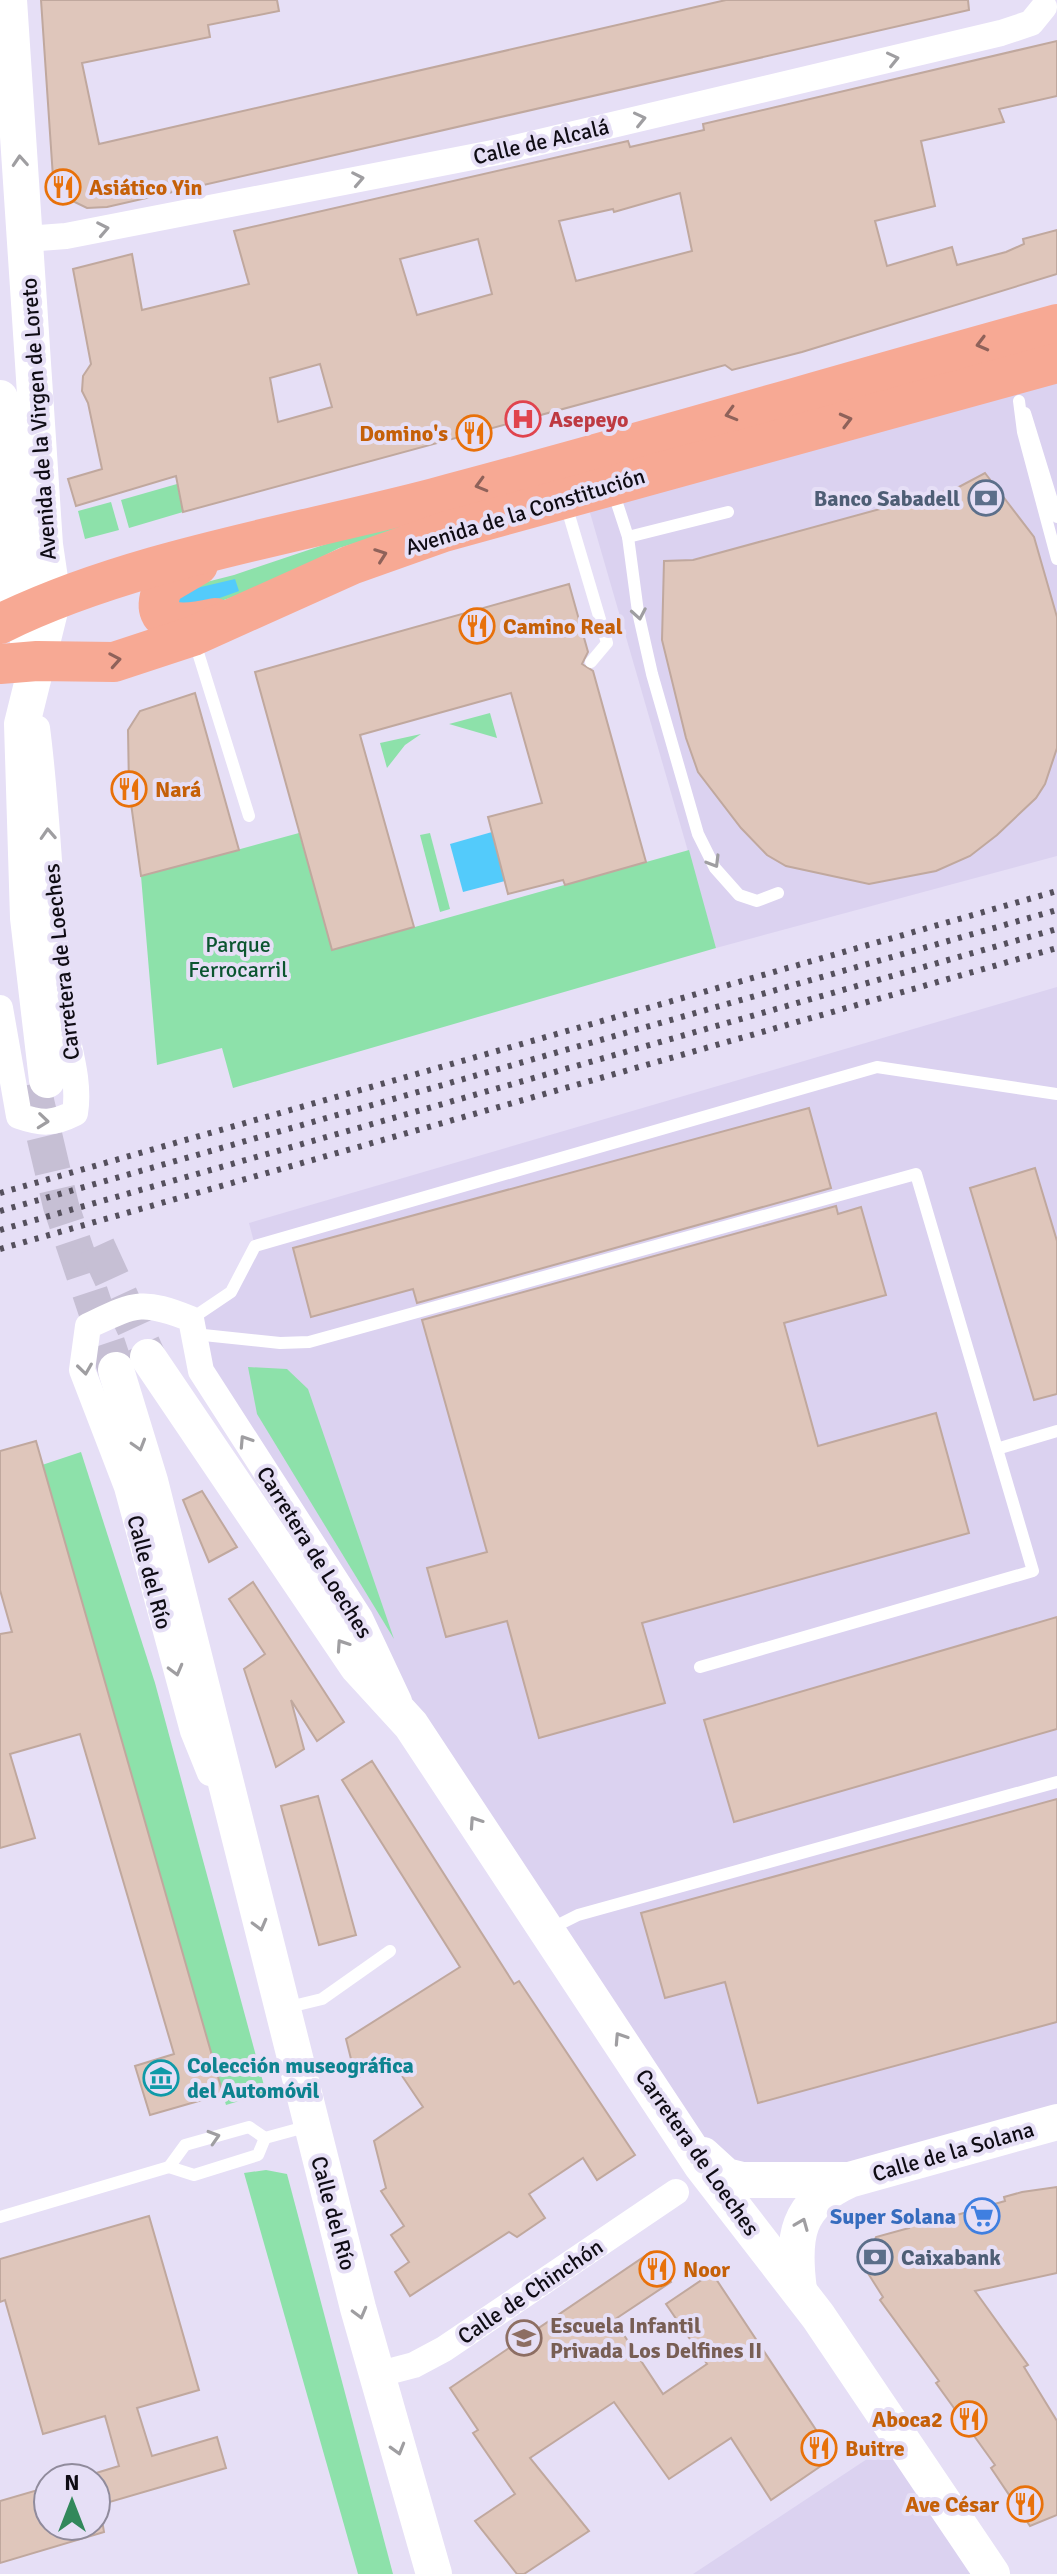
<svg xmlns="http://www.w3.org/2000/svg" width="1057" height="2574" font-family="Signika,sans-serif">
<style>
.built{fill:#dbd2f0}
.green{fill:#8de1aa}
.water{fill:#53cbfb}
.building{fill:#dfc6bb;stroke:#c0a89e;stroke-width:2;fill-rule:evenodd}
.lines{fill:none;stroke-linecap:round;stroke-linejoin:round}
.secondary-tunnel{stroke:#c6bfd4;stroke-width:36;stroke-dasharray:36 18;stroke-linecap:butt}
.lane{stroke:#fff;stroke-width:12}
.street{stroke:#fff;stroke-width:26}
.secondary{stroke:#fff;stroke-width:36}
.primary{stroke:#f7a994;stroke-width:40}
.rail{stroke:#55505d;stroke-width:6;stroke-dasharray:4 8;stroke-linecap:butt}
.oneway{stroke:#9f9ea1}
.oneway2{stroke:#8f625a}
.labels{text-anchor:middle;stroke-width:8;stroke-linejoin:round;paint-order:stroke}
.street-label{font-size:22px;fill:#0f0c14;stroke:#e6dff6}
.food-label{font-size:22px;font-weight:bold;fill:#c56008;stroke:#e6dff6;text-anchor:start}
.health-label{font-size:22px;font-weight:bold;fill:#be3a42;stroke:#e6dff6;text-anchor:start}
.service-label{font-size:22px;font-weight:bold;fill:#4e5e75;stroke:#e6dff6;text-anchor:end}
.park-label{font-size:22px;fill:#0b5530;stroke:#e6dff6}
.culture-label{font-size:22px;font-weight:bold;fill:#0d838f;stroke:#e6dff6;text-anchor:start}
.shop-label{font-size:22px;font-weight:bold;fill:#366cbe;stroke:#e6dff6;text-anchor:end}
.education-label{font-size:22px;font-weight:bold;fill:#785e54;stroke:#e6dff6;text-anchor:start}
</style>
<rect width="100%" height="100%" fill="#e6dff6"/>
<!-- built -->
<g class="built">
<polygon points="1057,363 1057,856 716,948 584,492"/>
<polygon points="1057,987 1057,2122 762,2182 678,2127 201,1371 191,1319 231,1292 255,1246 249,1223"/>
<polygon points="898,2438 992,2574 693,2574 864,2461"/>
</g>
<!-- green -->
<g class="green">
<polygon points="177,484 183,512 129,528 121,500"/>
<polygon points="111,502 119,530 85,539 78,511"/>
<polygon points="422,523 339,548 268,585 183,614 183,588 234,575 359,533"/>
<polygon points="490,713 497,738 449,724"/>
<polygon points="421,734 405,745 387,768 380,743"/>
<polygon points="299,833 333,950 689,850 716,948 233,1088 222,1048 157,1065 141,876"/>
<polygon points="430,833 450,909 440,912 420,835"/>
<polygon points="248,1367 287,1369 308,1389 394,1639 257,1414"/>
<polygon points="81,1452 155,1683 266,2093 226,2105 42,1465"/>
<polygon points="266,2170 287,2174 393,2574 358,2574 244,2173"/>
</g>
<!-- water -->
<g class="water">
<polygon points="235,579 239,591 189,609 182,610 175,598 184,591"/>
<polygon points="492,832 505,881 463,892 450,844"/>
</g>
<!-- building -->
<g class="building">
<polygon points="41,0 277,0 279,11 208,25 210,37 82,63 99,144 726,0 968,0 969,10 107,207 87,208 54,192"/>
<path d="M1057 41V96L999 109 1004 122 921 141 935 206 875 221 887 266 952 247 957 265 1006 252 1024 244 1023 239 1057 230V274L802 352 732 370 725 365 183 512 176 476 76 506 68 479 102 469 88 403 82 391 83 376 91 364 73 269 132 254 142 310 249 284 234 231 628 141 630 147 704 130 703 124ZM680 193 692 251 576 281 559 221 613 209 614 212ZM478 239 492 294 417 315 400 259ZM320 364 332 407 278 422 270 378Z"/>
<polygon points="985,473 1034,537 1057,617 1057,748 1045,784 1036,798 997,835 970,856 936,871 869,884 786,866 767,855 741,828 698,772 686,738 662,640 664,561 693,560 957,488"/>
<polygon points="569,584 588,652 582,664 593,671 646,862 565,885 563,880 508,894 488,817 542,803 511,693 482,701 360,735 414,927 332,950 255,672"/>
<polygon points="195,693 239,850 141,876 129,789 128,730 140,711"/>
<polygon points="809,1108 831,1188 417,1303 413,1289 311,1317 293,1248"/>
<polygon points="1035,1168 1057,1241 1057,1394 1034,1400 970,1188"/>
<polygon points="836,1206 838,1214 861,1207 886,1295 784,1323 818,1446 936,1413 969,1533 642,1623 665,1703 539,1738 507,1621 446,1637 427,1568 487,1552 422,1320"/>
<polygon points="36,1441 223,2094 150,2115 135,2066 174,2054 80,1734 10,1754 35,1838 0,1848 0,1634 12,1632 0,1590 0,1451"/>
<polygon points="202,1491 237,1547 209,1562 183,1500"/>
<polygon points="253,1582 344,1722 317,1741 291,1700 304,1749 276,1767 244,1669 265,1654 229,1599"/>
<polygon points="1057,1617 1057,1729 734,1822 704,1720"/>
<polygon points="372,1761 514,1984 519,1981 635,2155 597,2180 583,2158 529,2194 545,2218 517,2237 509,2232 410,2296 395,2272 409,2262 391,2235 404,2226 381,2191 386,2188 374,2141 423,2107 390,2058 356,2079 346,2039 460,1967 342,1780"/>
<polygon points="318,1796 356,1935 319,1945 281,1806"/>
<polygon points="1057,1799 1057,2022 758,2103 725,1982 665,1998 641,1913"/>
<polygon points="1057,2187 1057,2273 975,2291 1028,2365 1024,2367 1057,2421 1057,2515 1030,2526 991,2468 995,2465 936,2383 939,2381 880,2300 883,2297 864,2267 876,2237 909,2228 908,2224 942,2215 943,2219 1005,2201 1004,2197 1022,2192"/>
<polygon points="149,2216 199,2390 137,2408 152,2456 217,2437 226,2468 96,2506 96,2473 119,2466 105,2416 43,2434 5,2300 0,2302 0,2259"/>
<polygon points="651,2252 671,2282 614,2320 663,2394 707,2364 666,2304 712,2273 834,2457 771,2500 731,2438 669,2479 614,2402 530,2458 589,2531 524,2574 517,2574 475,2521 515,2494 473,2433 478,2430 450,2388"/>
<polygon points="48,2487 48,2526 103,2526 104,2532 0,2563 0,2501"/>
</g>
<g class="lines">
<!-- secondary-tunnel -->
<g class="secondary-tunnel">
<polyline points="32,1084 61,1206 116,1370"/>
<polyline points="97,1246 148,1357"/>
</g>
<!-- lane -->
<g class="lane">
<polyline points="1019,401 1023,432 1057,559"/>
<polyline points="1025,413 1057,517"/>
<polyline points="613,491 628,537 638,612 652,674 698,834 715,868 739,895 757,901 778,893"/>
<polyline points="566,505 607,643 591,662"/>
<polyline points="628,537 728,512"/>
<polyline points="195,643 249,816"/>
<polyline points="191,1319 231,1292 255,1246 877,1067 1057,1094"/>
<polyline points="194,1334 280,1343 309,1342 916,1174 1033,1571 700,1667"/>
<polyline points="1000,1448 1057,1431"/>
<polyline points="550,1929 578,1915 1057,1782"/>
<polyline points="285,2008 322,1999 390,1951"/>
<polyline points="265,2138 309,2126"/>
<polyline points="169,2167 185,2145 249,2127 265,2138"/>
<polyline points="0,2217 169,2167 194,2175 258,2155 265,2138"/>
</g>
<!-- street -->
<g class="street">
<polyline points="26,239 66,236 498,152 1001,33 1031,23 1044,7"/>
<path d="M0 1008 19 1116C42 1124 53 1124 75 1113 81 1077 65 1039 61 1004 50 912 49 820 37 728"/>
<path d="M210 1773 193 1731 127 1487 82 1370 88 1326C135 1304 141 1299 191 1319L201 1371 360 1618 399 1701"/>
<polyline points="376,2375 414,2365 444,2349 676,2192"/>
</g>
<!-- secondary -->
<g class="secondary">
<polyline points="9,0 45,545 53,599 22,724 28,918 47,1080"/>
<polyline points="0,398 18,616 29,641"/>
<polyline points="148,1357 357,1666 411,1725 702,2166 818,2316 992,2574"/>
<polyline points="116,1370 150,1481 358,2308 434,2574"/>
<polyline points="703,2155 726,2176 742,2180 847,2180"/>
<path d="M799 2290C792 2237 796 2204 849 2180L1057 2122"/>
</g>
<!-- primary -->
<g class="primary">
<path d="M198 565 164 585C143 631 188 624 215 618"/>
<path d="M0 624C130 560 293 535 434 498 643 443 849 381 1057 324"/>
<polyline points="0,664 37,661 114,662 193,636 351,565 444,532 1057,363"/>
</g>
<!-- rail -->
<g class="rail">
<polyline points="0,1193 1057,891"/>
<polyline points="0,1211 1057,910"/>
<polyline points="0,1230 1057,929"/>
<polyline points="0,1249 1057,948"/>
</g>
</g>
<!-- one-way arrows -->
<defs><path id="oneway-chevron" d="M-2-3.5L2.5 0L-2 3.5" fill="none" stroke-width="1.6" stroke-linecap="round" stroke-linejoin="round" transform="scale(2)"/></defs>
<g class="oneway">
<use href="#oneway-chevron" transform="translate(893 59) rotate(-13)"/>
<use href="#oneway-chevron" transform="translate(640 119) rotate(-13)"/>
<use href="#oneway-chevron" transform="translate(20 161) rotate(-94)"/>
<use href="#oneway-chevron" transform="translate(358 179) rotate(-11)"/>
<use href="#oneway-chevron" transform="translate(103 229) rotate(-11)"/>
<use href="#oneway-chevron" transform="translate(639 614) rotate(80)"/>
<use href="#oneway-chevron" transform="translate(48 834) rotate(-93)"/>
<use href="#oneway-chevron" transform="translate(714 862) rotate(59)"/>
<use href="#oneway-chevron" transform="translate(43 1121) rotate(6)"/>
<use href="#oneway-chevron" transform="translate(85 1369) rotate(82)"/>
<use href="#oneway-chevron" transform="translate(245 1441) rotate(-123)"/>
<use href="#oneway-chevron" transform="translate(139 1445) rotate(73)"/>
<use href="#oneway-chevron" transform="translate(342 1645) rotate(-124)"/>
<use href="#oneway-chevron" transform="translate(176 1670) rotate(75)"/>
<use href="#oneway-chevron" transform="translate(475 1822) rotate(-124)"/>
<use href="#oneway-chevron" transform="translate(260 1925) rotate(75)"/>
<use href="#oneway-chevron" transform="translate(620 2038) rotate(-123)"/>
<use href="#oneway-chevron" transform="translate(214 2137) rotate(-17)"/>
<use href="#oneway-chevron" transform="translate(802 2224) rotate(-68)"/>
<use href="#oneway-chevron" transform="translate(360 2313) rotate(75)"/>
<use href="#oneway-chevron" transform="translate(398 2449) rotate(74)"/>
</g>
<g class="oneway2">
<use href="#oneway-chevron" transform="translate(982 344) rotate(165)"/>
<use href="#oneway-chevron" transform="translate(731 414) rotate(164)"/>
<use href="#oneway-chevron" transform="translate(846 420) rotate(-15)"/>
<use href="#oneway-chevron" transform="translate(481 485) rotate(164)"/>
<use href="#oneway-chevron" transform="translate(381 555) rotate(-20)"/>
<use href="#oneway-chevron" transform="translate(115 660) rotate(-10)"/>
</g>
<!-- icons -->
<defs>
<symbol id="restaurant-ring" viewBox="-11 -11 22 22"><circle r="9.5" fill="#e6dff6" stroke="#e8710a" stroke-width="1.5"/><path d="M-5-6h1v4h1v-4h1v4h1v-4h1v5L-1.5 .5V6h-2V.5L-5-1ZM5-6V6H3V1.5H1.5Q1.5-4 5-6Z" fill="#e8710a"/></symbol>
<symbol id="hospital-ring" viewBox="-11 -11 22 22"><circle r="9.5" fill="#e6dff6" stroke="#e0444e" stroke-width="1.5"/><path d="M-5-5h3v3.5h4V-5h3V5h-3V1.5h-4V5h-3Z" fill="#e0444e"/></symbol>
<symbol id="bank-ring" viewBox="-11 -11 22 22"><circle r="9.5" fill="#e6dff6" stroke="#5c6f8a" stroke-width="1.5"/><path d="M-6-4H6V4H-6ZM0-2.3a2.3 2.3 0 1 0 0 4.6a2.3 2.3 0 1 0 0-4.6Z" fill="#5c6f8a"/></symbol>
<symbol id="museum-ring" viewBox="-11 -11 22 22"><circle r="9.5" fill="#e6dff6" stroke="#0f9aa8" stroke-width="1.5"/><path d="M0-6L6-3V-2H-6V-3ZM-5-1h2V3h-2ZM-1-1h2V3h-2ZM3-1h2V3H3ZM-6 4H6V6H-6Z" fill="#0f9aa8"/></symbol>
<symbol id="supermarket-ring" viewBox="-11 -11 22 22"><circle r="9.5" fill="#e6dff6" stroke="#3f7fe0" stroke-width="1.5"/><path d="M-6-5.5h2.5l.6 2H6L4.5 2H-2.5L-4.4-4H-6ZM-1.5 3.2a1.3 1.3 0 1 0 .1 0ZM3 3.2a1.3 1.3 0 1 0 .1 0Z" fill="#3f7fe0"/></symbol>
<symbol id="school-ring" viewBox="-11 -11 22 22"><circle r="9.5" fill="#e6dff6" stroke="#8d6e63" stroke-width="1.5"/><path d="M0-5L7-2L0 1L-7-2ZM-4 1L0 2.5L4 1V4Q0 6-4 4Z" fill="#8d6e63"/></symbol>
</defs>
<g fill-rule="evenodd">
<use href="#restaurant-ring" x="43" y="167" width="40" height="40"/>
<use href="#hospital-ring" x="503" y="399" width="40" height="40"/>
<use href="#restaurant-ring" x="454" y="413" width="40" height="40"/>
<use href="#bank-ring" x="966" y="478" width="40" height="40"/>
<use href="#restaurant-ring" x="457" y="606" width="40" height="40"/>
<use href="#restaurant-ring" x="109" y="769" width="40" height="40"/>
<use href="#museum-ring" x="141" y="2058" width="40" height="40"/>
<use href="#supermarket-ring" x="962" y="2196" width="40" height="40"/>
<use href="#bank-ring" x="855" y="2237" width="40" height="40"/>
<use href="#restaurant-ring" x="637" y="2249" width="40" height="40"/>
<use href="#school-ring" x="504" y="2318" width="40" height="40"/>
<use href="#restaurant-ring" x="949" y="2399" width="40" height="40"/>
<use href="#restaurant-ring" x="799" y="2428" width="40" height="40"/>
<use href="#restaurant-ring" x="1005" y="2484" width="40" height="40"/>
</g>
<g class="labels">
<!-- street labels -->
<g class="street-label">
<text transform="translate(541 141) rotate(-13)" y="8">Calle de Alcalá</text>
<text transform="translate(38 419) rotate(-94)" y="8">Avenida de la Virgen de Loreto</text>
<text transform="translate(525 511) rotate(-17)" y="8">Avenida de la Constitución</text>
<text transform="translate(61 962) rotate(-96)" y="8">Carretera de Loeches</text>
<text transform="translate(315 1552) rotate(58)" y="8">Carretera de Loeches</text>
<text transform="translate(150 1572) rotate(75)" y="8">Calle del Río</text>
<text transform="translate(953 2151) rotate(-16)" y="8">Calle de la Solana</text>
<text transform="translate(698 2152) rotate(55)" y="8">Carretera de Loeches</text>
<text transform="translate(334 2213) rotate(75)" y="8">Calle del Río</text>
<text transform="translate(530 2291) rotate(-34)" y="8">Calle de Chinchón</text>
</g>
<!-- food labels -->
<g class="food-label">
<text x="89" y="195">Asiático Yin</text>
<text x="448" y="441" text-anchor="end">Domino's</text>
<text x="503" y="634">Camino Real</text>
<text x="155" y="797">Nará</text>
<text x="683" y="2277">Noor</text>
<text x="943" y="2427" text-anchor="end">Aboca2</text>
<text x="845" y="2456">Buitre</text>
<text x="999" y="2512" text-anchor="end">Ave César</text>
</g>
<!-- health labels -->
<g class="health-label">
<text x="549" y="427">Asepeyo</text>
</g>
<!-- service labels -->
<g class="service-label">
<text x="960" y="506">Banco Sabadell</text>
<text x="901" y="2265" text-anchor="start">Caixabank</text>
</g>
<!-- park labels -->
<g class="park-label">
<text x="238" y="952">Parque<tspan x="238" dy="25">Ferrocarril</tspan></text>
</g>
<!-- culture labels -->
<g class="culture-label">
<text x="187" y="2073">Colección museográfica<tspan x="187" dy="25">del Automóvil</tspan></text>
</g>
<!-- shop labels -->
<g class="shop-label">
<text x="956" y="2224">Super Solana</text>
</g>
<!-- education labels -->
<g class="education-label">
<text x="550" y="2333">Escuela Infantil<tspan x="550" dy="25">Privada Los Delfines II</tspan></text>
</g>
</g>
<!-- north arrow -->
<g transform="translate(72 2502)"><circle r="38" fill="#e6dff6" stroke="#908b9c" stroke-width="2"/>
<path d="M0-6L14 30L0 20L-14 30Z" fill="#32885b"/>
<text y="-12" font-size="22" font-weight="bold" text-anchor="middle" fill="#0f0c14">N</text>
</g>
</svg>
